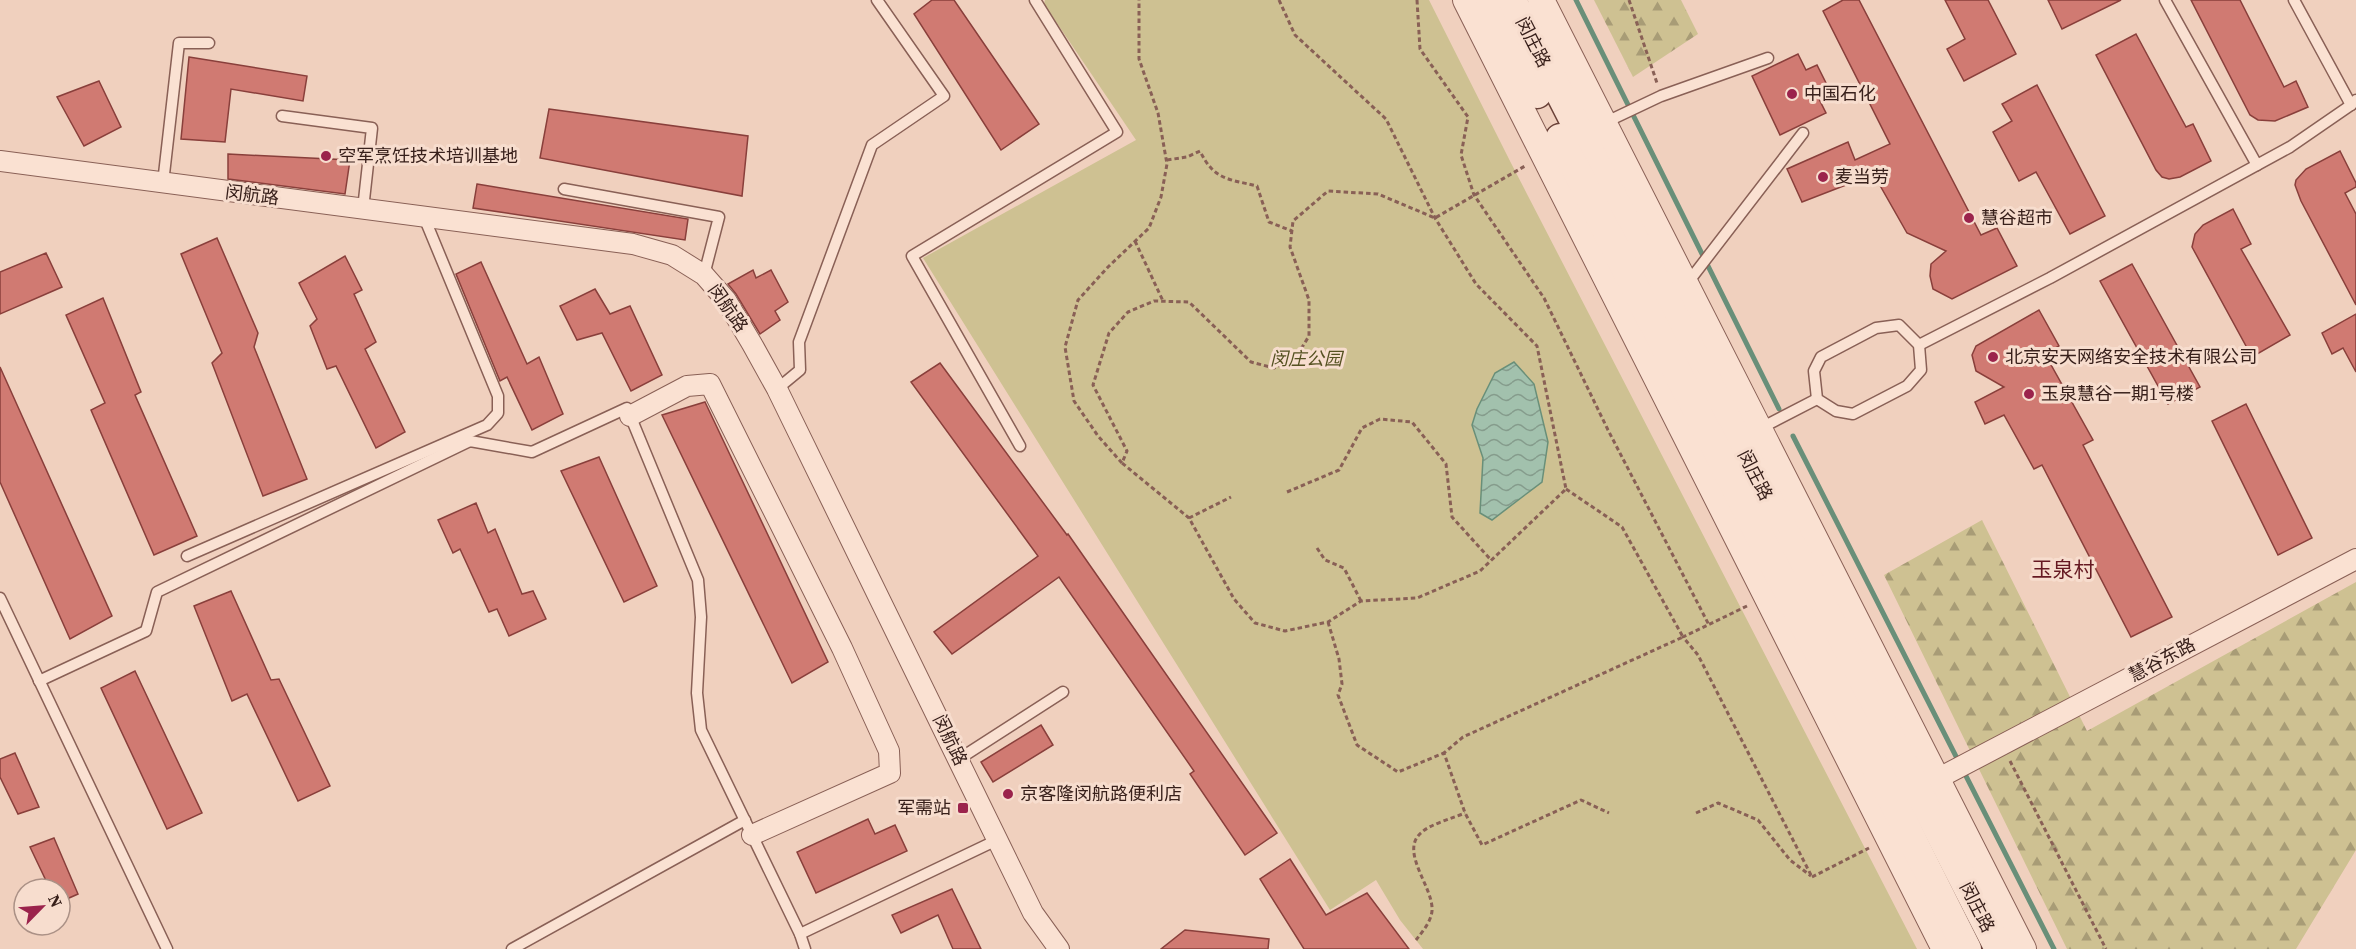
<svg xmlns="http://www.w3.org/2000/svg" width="2356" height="949" font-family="'Source Serif 4','Noto Sans SC',serif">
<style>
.green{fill:#cec192}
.forest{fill:url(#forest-firs)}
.water{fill:url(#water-waves);stroke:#698f79;stroke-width:1.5}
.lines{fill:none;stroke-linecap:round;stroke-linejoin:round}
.stream{stroke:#698f79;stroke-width:5}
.building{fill:#d07a72;stroke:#893f3b;stroke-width:1.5}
.service-casing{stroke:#896056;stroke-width:13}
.minor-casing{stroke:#896056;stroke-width:22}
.tertiary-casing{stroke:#896056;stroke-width:28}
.secondary-casing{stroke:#6b4239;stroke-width:31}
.path{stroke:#896056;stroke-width:3;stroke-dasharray:4.5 3;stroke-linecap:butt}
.service{stroke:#fae1d2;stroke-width:10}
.minor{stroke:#fae1d2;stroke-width:20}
.tertiary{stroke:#fae1d2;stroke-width:26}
.secondary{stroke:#fae1d2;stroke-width:28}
.poi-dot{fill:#9b234c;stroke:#f7ddce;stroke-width:2}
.labels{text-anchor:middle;stroke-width:6;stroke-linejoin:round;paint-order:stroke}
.street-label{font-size:18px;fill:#38201b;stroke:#f7ddce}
.poi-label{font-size:18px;fill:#38201b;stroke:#f7ddce;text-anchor:start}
.park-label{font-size:18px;font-style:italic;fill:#555121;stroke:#f7ddce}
.quarter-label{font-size:21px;fill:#661922;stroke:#f7ddce}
</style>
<defs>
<pattern id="forest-firs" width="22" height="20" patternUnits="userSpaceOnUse" patternTransform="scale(1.5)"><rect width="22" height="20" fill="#cec192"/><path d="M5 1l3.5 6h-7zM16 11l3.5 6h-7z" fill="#a89c76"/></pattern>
<pattern id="water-waves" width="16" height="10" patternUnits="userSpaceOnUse" patternTransform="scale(1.5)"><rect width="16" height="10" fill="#a2c1ad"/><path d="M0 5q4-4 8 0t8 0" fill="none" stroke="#859c8c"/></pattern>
</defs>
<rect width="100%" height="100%" fill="#f0d0be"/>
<!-- green -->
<polygon class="green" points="1045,0 1429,0 1511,163 1917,949 1423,949 1400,920 1376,880 1330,910 923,258 1136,140 1044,4"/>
<!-- forest -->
<g class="forest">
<polygon points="1594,0 1681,0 1698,34 1633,77"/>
<polygon points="1982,520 2087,731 2356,582 2356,850 2296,949 2067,949 1884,575"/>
</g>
<!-- water -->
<polygon class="water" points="1514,362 1534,384 1548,442 1542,482 1492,520 1480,513 1483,458 1472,425 1477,409 1495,373"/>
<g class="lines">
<!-- stream -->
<g class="stream">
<polyline points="1576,0 1779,409"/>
<polyline points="1793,436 2054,949"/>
</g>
</g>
<!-- building -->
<g class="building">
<polygon points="932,0 954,0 1039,124 1001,150 914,14"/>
<polygon points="1843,0 1859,0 1981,235 1997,228 2017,266 1952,299 1933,289 1930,276 1931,264 1946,251 1907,233 1870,168 1845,179 1846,185 1802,202 1787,169 1848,142 1855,160 1890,144 1823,11"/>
<polygon points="1945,0 1988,0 2016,54 1964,81 1947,49 1965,39"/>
<polygon points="2048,0 2121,0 2062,29"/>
<polygon points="2191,0 2240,0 2284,87 2296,81 2308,107 2275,121 2258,120 2250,115"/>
<polygon points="2136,34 2186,127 2193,124 2211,161 2180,177 2169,179 2162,177 2156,170 2096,55"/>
<polygon points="1798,54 1806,70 1817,65 1830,91 1818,97 1826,113 1780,135 1752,76"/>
<polygon points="189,57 307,76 303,101 231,89 225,142 181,139"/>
<polygon points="99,81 121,127 84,146 57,97"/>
<polygon points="2037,85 2105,216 2070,234 2036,172 2019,181 1993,132 2012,121 2002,104"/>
<polygon points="549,109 748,136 742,196 540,158"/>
<polygon points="2340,151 2356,183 2356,187 2345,193 2356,214 2356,305 2301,201 2295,185 2296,180 2306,169"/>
<polygon points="228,154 350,160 345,194 228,179"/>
<polygon points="477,184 688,219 685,240 473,208"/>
<polygon points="2233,209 2251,244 2241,249 2290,335 2252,357 2192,247 2195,234 2203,225"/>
<polygon points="217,238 258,333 254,347 307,479 263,496 212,363 222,353 181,254"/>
<polygon points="46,253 62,287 0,314 0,272"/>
<polygon points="345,256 362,290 354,294 376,342 365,349 405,432 376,448 336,366 327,369 310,326 317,319 299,283"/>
<polygon points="481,262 527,364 539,357 563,414 532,430 507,377 500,381 456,274"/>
<polygon points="2132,264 2200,387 2168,404 2100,281"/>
<polygon points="753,270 756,278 771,270 788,302 775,311 780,320 760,334 736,294 728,284"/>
<polygon points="595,289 610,314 630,306 662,375 631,391 602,333 577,340 560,306"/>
<polygon points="103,298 141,392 135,395 197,536 154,555 91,410 105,403 66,315"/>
<polygon points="2039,310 2059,346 2045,354 2093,440 2083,445 2172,617 2131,637 2042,465 2034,469 2004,415 1985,424 1975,402 2004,387 1976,371 1972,355 1976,346"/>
<polygon points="2356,314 2356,372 2343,348 2332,354 2322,333"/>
<polygon points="940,363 1067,535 1068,534 1277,833 1245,855 1190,774 1194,771 1059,577 952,654 934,632 1038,556 911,382"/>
<polygon points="0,367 112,616 70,639 0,482"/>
<polygon points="705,402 828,662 792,683 662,415"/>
<polygon points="2246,404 2312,538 2278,555 2212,421"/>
<polygon points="599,457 657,586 624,602 561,471"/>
<polygon points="476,503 488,533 495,529 522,594 533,591 546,619 509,636 497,609 489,612 460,549 453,553 438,520"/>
<polygon points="231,591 271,680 279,679 330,786 298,801 247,694 232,701 194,606"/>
<polygon points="135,671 202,813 167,829 101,688"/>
<polygon points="1041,725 1053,745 993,782 981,762"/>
<polygon points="15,753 39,807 18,814 0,777 0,759"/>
<polygon points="868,819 875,834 895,825 907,851 816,893 797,852"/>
<polygon points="54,838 78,894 60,902 60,889 50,889 30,847"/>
<polygon points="1290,859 1326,915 1367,893 1409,949 1304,949 1260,879"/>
<polygon points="952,889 981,949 953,949 938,915 901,933 892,915"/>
<polygon points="1185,930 1269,939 1268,949 1161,949"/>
</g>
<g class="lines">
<defs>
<g id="service">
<polyline points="2165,0 2257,165"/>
<polyline points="2294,0 2351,105"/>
<polyline points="282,116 372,128 363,209"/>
<polyline points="1604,123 1661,96 1768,58"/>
<polyline points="163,183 179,43 209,43"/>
<polyline points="564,189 719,217 704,275"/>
<polyline points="1686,285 1803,133"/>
<polygon points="1899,325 1919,345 1921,370 1907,386 1853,414 1836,411 1817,399 1814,371 1821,357 1876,328"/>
<polyline points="1919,345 2050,278 2290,147 2351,105 2356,100"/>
<polyline points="777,389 800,370 799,342 872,145 944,96 877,0"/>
<polyline points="1759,429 1817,399"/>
<polyline points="1020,446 912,256 1117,132 1035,0"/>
<polyline points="187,556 487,425 498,413 498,396 424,217"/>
<polyline points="0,598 167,949"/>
<polyline points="39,681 146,631 157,592 470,441 532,452 627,408 698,580 701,617 697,693 701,730 800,934 805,949"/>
<polyline points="959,759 1063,692"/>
<polyline points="800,934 997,840"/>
<polyline points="512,949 745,820"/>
</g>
<g id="minor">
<polyline points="0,161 633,244 672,255 704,275 726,300 752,344 777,389 1033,913 1059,949"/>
<polyline points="630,416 687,386 710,384 842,648 889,751 890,773 752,835"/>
<polyline points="1937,779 2356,559"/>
</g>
<g id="tertiary">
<polyline points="1466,0 1945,949"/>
<polyline points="1541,0 2023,949"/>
</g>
<g id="secondary">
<polyline points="1490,0 1537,94"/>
<polyline points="1512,0 1999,949"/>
<polyline points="1560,138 1967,949"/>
</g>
</defs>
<!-- service casing -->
<use href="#service" class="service-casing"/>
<!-- minor casing -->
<use href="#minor" class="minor-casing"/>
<!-- tertiary casing -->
<use href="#tertiary" class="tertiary-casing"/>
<!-- secondary casing -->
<use href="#secondary" class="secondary-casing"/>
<!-- path -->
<g class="path">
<polyline points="1279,0 1295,35 1386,119 1435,218 1476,284 1537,346 1566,489 1480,571 1417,598 1361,601 1328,622 1285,631 1255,623 1234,599 1189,518 1122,463 1127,451 1093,385 1109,333 1128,312 1154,301 1189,302 1251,362 1274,368 1290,362 1301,349 1309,336 1309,300 1290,247 1293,221 1328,191 1378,194 1435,218 1525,166"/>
<polyline points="1417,0 1420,49 1468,117 1461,155 1474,195 1544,298 1608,430 1709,625"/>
<polyline points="1629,0 1657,83"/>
<path d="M1167 160 1187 157 1200 151C1214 180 1228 179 1257 186L1269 222 1292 231"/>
<polyline points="1135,241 1163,301"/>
<polyline points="1122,463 1098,436 1074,401 1065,347 1078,300 1108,267 1149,228 1161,197 1167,164 1158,113 1139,59 1139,0"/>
<polyline points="1566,489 1622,527 1683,637 1463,737 1444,753 1465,813 1482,845 1581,800 1609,813"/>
<polyline points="1287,492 1339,470 1362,428 1380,419 1412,422 1446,464 1452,517 1491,560"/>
<polyline points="1189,518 1231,497"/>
<polyline points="1317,548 1325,560 1344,568 1361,601"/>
<polyline points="1747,606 1683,637 1698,655 1812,877"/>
<polyline points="1328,622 1339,659 1342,684 1338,695 1357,745 1398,772 1444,753"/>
<polyline points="2010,761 2106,949"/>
<polyline points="1696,813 1718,803 1758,820 1790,860 1811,876"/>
<polyline points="1812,877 1869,848"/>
<path d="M1416 940C1422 932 1431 922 1432 911 1434 887 1398 851 1422 832 1431 824 1453 818 1465 813"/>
</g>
<!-- service -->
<use href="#service" class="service"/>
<!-- minor -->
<use href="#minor" class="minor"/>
<!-- tertiary -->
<use href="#tertiary" class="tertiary"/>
<!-- secondary -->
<use href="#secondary" class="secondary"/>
</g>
<!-- markers -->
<g class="poi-dot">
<circle cx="1792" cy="94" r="6"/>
<circle cx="326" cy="156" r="6"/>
<circle cx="1823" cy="177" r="6"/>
<circle cx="1969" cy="218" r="6"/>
<circle cx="1993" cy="357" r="6"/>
<circle cx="2029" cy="394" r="6"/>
<circle cx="1008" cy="794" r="6"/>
<rect x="957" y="802" width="12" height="12" rx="3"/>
</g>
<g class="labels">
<!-- street labels -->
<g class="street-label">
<text transform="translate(1533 42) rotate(63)" y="6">闵庄路</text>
<text transform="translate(252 195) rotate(7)" y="6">闵航路</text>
<text transform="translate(728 308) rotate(55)" y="6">闵航路</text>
<text transform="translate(1755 475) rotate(63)" y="6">闵庄路</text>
<text transform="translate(2162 660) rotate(-28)" y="6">慧谷东路</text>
<text transform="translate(950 740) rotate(64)" y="6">闵航路</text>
<text transform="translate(1977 907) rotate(63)" y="6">闵庄路</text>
</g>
<!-- poi labels -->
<g class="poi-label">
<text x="1804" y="100">中国石化</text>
<text x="338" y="162">空军烹饪技术培训基地</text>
<text x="1835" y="183">麦当劳</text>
<text x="1981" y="224">慧谷超市</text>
<text x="2005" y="363">北京安天网络安全技术有限公司</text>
<text x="2041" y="400">玉泉慧谷一期1号楼</text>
<text x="1020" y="800">京客隆闵航路便利店</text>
<text x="951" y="814" text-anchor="end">军需站</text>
</g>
<!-- park labels -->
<g class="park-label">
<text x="1306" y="365">闵庄公园</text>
</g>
<!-- quarter labels -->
<g class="quarter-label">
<text x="2063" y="577">玉泉村</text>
</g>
</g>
<!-- north arrow -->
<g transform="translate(42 907) rotate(65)"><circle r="28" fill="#f7ddce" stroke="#ab9186" stroke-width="1.5"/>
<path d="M0-4.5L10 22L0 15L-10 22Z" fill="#9b234c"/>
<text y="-9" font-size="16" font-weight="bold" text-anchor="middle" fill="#38201b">N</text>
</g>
</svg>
